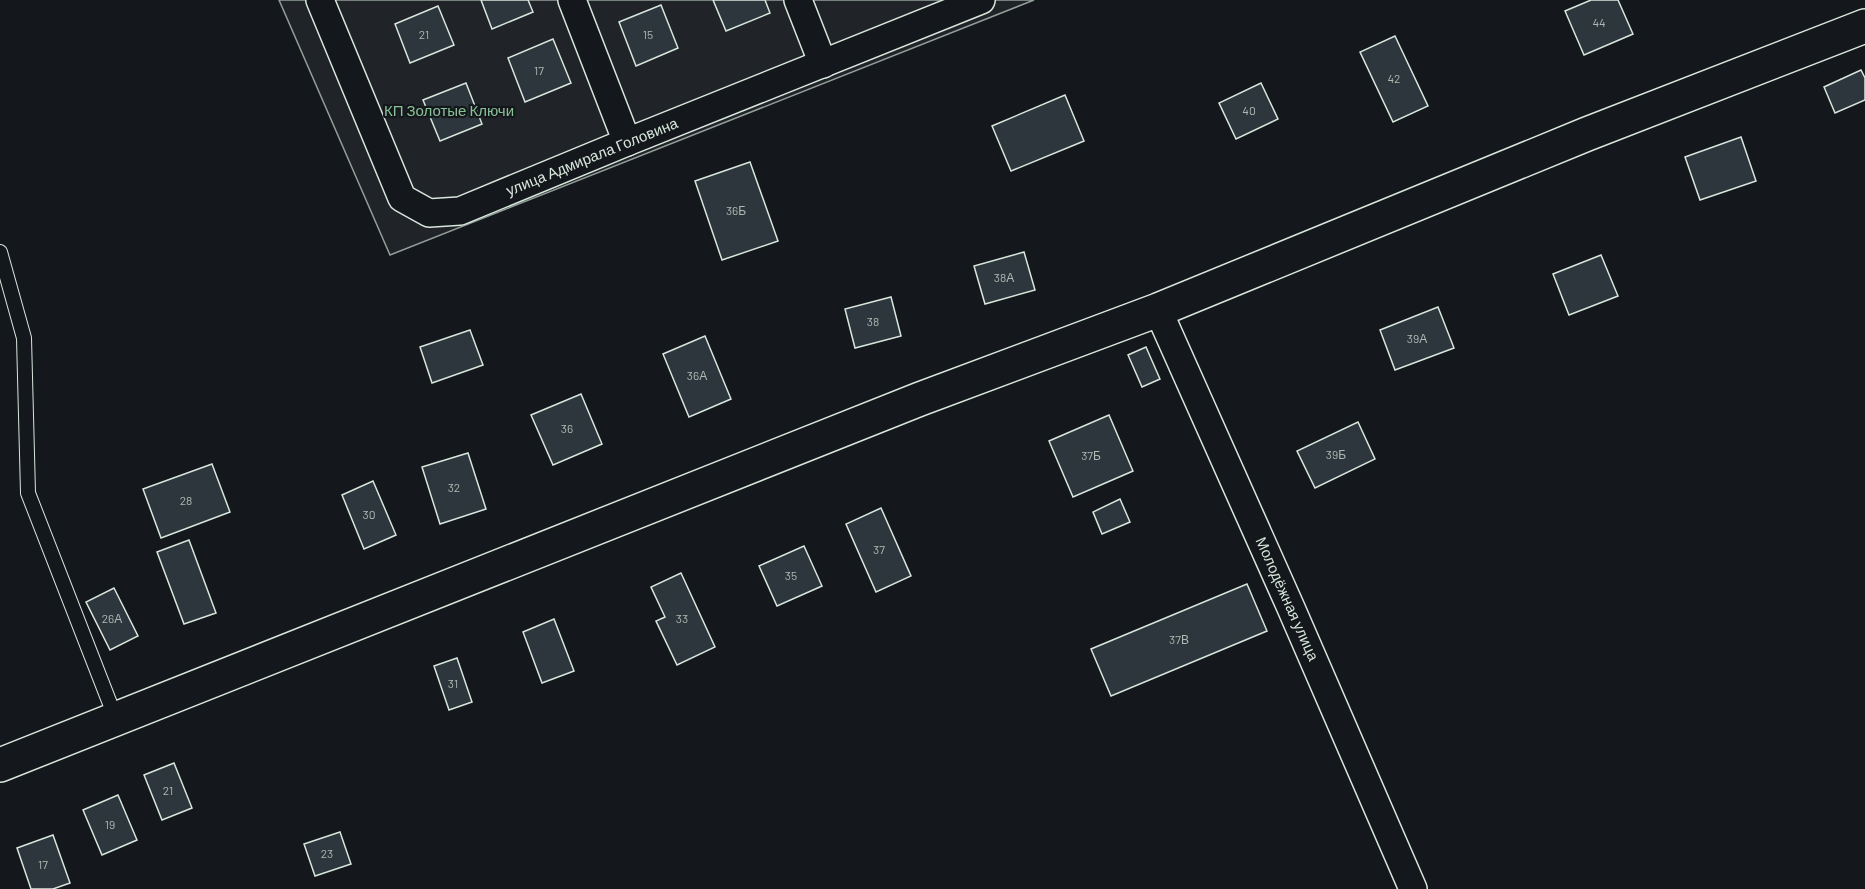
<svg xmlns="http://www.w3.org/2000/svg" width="1865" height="889" font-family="Barlow,sans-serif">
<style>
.green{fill:#202428;stroke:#939e99;stroke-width:1.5}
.building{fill:#2c363c;stroke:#d8e6dc;stroke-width:1.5}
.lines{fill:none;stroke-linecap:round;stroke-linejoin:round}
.lane-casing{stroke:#d8e6dc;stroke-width:16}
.street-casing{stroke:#d8e6dc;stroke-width:30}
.secondary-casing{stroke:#d8e6dc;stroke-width:36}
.lane{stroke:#14181c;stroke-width:14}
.street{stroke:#14181c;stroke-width:27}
.secondary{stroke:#14181c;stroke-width:33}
.labels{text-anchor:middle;stroke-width:4.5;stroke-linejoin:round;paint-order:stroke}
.number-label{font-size:12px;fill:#adbab4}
.park-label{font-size:15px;fill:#8ac095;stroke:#14181c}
.street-label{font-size:15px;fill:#d8e6dc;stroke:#14181c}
</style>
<rect width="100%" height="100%" fill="#14181c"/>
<!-- green -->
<polygon class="green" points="279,0 1034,0 390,255"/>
<!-- building -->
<g class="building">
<polygon points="481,0 528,0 533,12 492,29"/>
<polygon points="713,0 765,0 770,13 726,31"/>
<polygon points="1591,0 1618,0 1633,34 1584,55 1565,11"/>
<polygon points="661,5 678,48 636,66 619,22"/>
<polygon points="438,6 454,45 410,63 395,24"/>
<polygon points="1395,36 1428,106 1393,122 1360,52"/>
<polygon points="553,39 571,83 525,102 508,58"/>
<polygon points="1861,70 1865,78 1865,100 1835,113 1824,87"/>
<polygon points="466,83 482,124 440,141 423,100"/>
<polygon points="1261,83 1278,119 1236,139 1219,103"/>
<polygon points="1065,95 1084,141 1011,171 992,126"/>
<polygon points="1741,137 1756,181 1700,200 1685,157"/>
<polygon points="750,162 778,241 722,260 695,181"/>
<polygon points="1024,252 1035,290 985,304 974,266"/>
<polygon points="1601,255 1618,296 1569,315 1553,274"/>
<polygon points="891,297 901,336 855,348 845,309"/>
<polygon points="1438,307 1454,348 1395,370 1380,330"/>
<polygon points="470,330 483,365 432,383 420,347"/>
<polygon points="705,336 731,399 689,417 663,354"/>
<polygon points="1146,347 1160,379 1142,387 1128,355"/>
<polygon points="581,394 602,444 553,465 531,415"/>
<polygon points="1109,415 1133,471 1073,497 1049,441"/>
<polygon points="1358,422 1375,459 1315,488 1297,451"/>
<polygon points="468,453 486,509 440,524 422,467"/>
<polygon points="212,464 230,512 161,538 143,489"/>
<polygon points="373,481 396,535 364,549 342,495"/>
<polygon points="1120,499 1130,522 1102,534 1093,512"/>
<polygon points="881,508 911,576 876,592 846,524"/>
<polygon points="189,540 216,613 184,624 157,552"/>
<polygon points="804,546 822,586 777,606 759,566"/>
<polygon points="681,573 715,647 677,665 656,621 665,617 651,587"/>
<polygon points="1247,584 1267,631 1111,696 1091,649"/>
<polygon points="114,588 138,636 110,650 86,602"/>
<polygon points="554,619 574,671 542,683 523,632"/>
<polygon points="457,658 472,702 449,710 434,666"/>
<polygon points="174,763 192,808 162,820 144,775"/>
<polygon points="118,795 137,840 102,855 83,810"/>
<polygon points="340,832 351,864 315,876 304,844"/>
<polygon points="53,835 70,883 53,889 31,889 17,848"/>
</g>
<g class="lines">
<defs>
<polyline id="lane" points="0,252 24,338 28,493 116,719"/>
<g id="street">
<polyline points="320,0 402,198 429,213 460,211 627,142 981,0"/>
<polyline points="572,0 627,142"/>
<polyline points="798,0 823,64"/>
<polyline points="1158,310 1291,608 1413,889"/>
</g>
<polyline id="secondary" points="0,765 920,399 1158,310 1587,134 1865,26"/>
</defs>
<!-- lane casing -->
<use href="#lane" class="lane-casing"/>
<!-- street casing -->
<use href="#street" class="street-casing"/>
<!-- secondary casing -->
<use href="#secondary" class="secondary-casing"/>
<!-- lane -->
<use href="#lane" class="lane"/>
<!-- street -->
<use href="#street" class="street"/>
<!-- secondary -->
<use href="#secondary" class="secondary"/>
</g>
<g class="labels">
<!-- number labels -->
<g class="number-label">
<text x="1599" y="27">44</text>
<text x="424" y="39">21</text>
<text x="648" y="39">15</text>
<text x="539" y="75">17</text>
<text x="1394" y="83">42</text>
<text x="1249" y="115">40</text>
<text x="736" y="215">36Б</text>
<text x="1004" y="282">38А</text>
<text x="873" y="326">38</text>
<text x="1417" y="343">39А</text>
<text x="697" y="380">36А</text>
<text x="567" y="433">36</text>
<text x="1336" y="459">39Б</text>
<text x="1091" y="460">37Б</text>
<text x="454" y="492">32</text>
<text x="186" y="505">28</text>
<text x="369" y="519">30</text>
<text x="879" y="554">37</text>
<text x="791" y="580">35</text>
<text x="112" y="623">26А</text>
<text x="682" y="623">33</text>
<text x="1179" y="644">37В</text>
<text x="453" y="688">31</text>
<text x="168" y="795">21</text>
<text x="110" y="829">19</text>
<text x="327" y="858">23</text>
<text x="43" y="869">17</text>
</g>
<!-- park labels -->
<g class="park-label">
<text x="449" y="116">КП Золотые Ключи</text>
</g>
<!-- street labels -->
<g class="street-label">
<text transform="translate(592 157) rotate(-22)" y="5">улица Адмирала Головина</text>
<text transform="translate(1287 599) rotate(66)" y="5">Молодёжная улица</text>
</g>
</g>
</svg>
